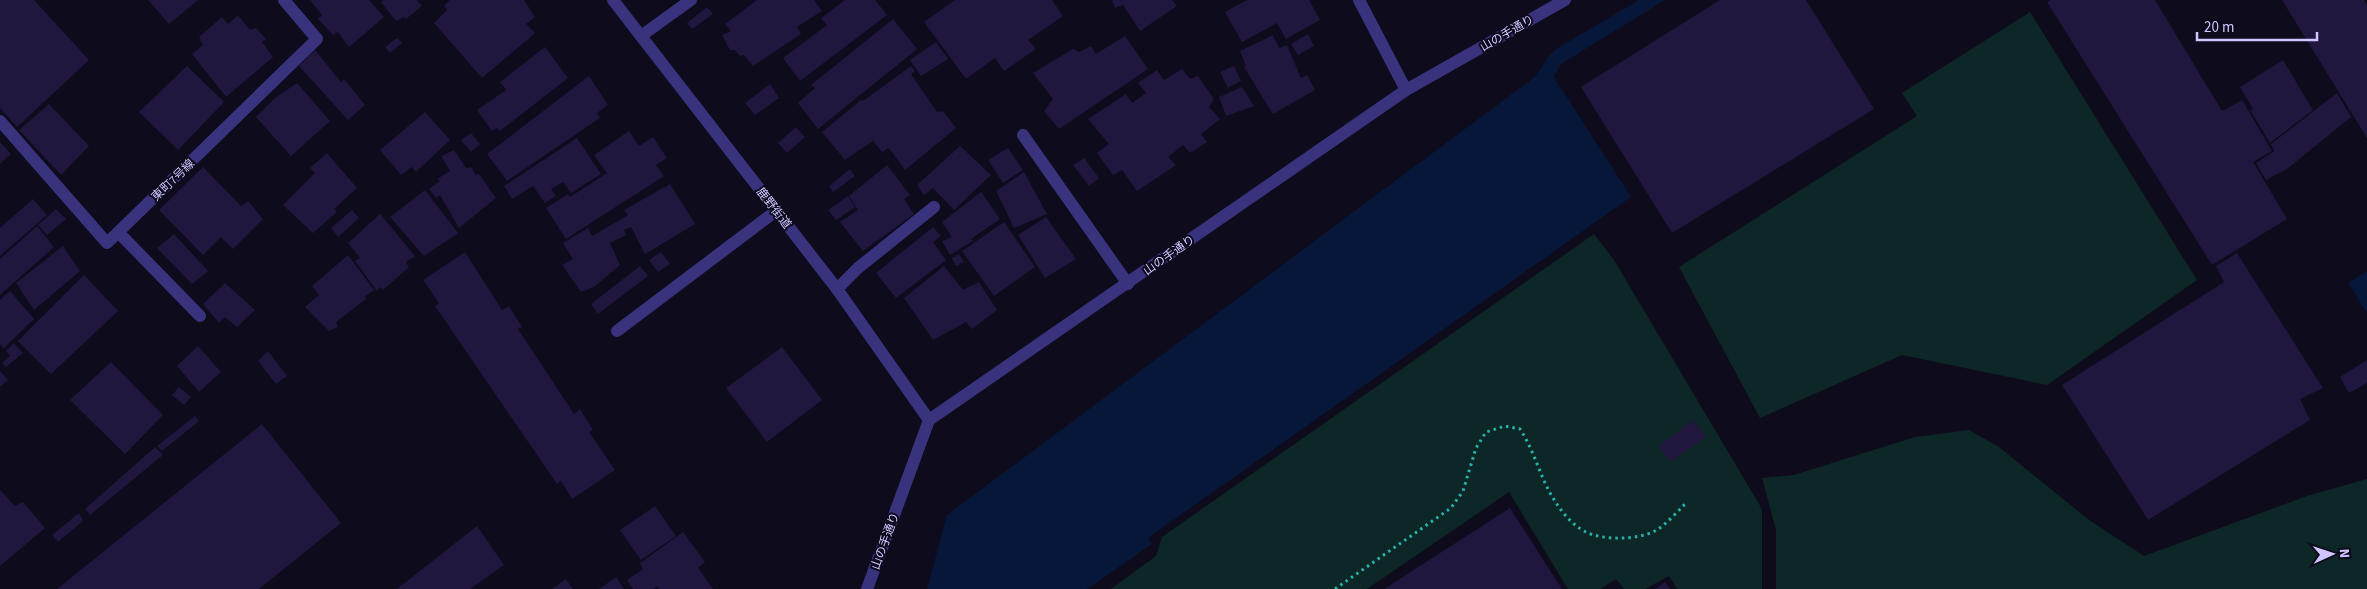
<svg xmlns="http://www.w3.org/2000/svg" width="2367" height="589" font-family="'Source Sans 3','Noto Sans JP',sans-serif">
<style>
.green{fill:#0d2727}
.water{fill:#07173a}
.building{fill:#20163e}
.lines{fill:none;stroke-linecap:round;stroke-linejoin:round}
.path{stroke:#28b2af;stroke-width:3;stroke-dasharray:2.5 4;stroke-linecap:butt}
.service{stroke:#39337e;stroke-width:12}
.minor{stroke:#39337e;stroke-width:12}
.tertiary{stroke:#39337e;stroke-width:12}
.labels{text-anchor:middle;stroke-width:4;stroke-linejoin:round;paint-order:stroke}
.street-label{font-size:12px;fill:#cfc6ff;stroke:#0e0b1d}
</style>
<rect width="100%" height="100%" fill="#0e0b1d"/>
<!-- green -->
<g class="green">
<polygon points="2030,12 2197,280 2047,385 1902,355 1760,418 1679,267 1917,116 1902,93"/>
<polygon points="1594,234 1614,260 1762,509 1762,589 1677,589 1669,576 1645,589 1624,589 1616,579 1600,589 1568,589 1509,492 1367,589 1111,589 1156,556 1162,537"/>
<polygon points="1969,430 1999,447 2089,520 2144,556 2307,496 2367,479 2367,589 1776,589 1776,530 1762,478 1794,475 1915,437"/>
</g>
<!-- water -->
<g class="water">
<polygon points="1639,0 1665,0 1561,64 1554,77 1631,197 1148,538 1152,544 1087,589 927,589 947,515 1536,76 1548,56 1556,49"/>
<polygon points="2367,271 2367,313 2348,283"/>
</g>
<!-- building -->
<g class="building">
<polygon points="0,0 34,0 89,60 17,127 0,108"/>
<polygon points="148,0 198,0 169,24"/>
<polygon points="310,0 369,0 384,17 349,47 338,32 333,35 318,19 322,15"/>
<polygon points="383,0 417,0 422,6 406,19 404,17 396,21 381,2"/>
<polygon points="450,0 524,0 535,17 526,24 535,33 482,78 434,23 447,10 444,6"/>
<polygon points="757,0 814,0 822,11 797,27 801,34 753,66 744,55 740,56 735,50 730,50 722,35 731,31 725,24"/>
<polygon points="845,0 875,0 887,15 800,81 783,58 827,25 821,18"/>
<polygon points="955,0 1052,0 1063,16 1028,40 1036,49 1004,71 995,58 966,79 924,22"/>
<polygon points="1112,0 1172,0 1177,6 1140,31 1123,5 1115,8"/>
<polygon points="1247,0 1309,0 1320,20 1286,39 1277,23 1242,42 1225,12"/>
<polygon points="1720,0 1806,0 1874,109 1672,233 1581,87"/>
<polygon points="2051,0 2155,0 2222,111 2242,100 2272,151 2253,162 2287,219 2212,265 2047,2"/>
<polygon points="2282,0 2364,0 2367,6 2367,138"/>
<polygon points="707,7 713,14 692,29 687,23"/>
<polygon points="238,15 250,30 256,28 266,39 262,42 273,57 226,97 192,54 203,45 199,37 222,17 228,24"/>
<polygon points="893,19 917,49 818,129 798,103 815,88 811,85"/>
<polygon points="1308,34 1314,46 1298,55 1291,44"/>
<polygon points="1273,35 1279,48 1287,45 1301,78 1307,75 1315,90 1273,114 1244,67 1246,66 1240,51"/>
<polygon points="1125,36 1148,69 1059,129 1044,111 1053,99 1033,73 1073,49 1079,52 1091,46 1096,54"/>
<polygon points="397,38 402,43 390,53 385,47"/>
<polygon points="936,42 948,59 921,76 910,60"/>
<polygon points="545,47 568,78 500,131 497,128 492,131 477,110 506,90 500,82"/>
<polygon points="315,50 341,82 344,79 365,105 348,120 299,66"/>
<polygon points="2283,60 2313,110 2270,143 2250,110 2253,109 2240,87"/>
<polygon points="187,66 224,102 178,150 139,112"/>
<polygon points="911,66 915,71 911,74 937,112 943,111 956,128 905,170 889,148 882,152 873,141 845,160 822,132 861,100 863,101"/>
<polygon points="1234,66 1241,81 1228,88 1220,72"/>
<polygon points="1182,69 1190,79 1198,76 1214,99 1209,107 1220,119 1201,134 1207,142 1190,153 1183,145 1168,157 1176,165 1137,191 1122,170 1113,175 1097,153 1109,144 1088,119 1126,94 1132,103 1146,93 1138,83 1157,70 1164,80"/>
<polygon points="589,76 608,105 597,113 600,118 507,181 487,154"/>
<polygon points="297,83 330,121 291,156 256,117 275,98"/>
<polygon points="770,84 779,98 755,115 745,103"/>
<polygon points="1242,87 1254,106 1226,116 1219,97"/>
<polygon points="2337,93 2351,117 2287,169 2266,180 2256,163 2274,151 2271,144"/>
<polygon points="49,104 89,146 61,175 19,130"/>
<polygon points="425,112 450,140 416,172 412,167 401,175 380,150"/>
<polygon points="796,127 805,137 787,153 778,143"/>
<polygon points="629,131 639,146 653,137 667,158 656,165 664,176 566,239 546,208 568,194 570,197 607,173 594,155"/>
<polygon points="471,133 480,144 471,152 461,140"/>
<polygon points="577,138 601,174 571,193 563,182 551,189 556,196 545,203 533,186 512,199 504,186"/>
<polygon points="0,142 11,154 0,164"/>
<polygon points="960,146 991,175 954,210 933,188 924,195 917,185"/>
<polygon points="1008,148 1023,170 1003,183 988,160"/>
<polygon points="454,150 466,168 471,167 476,175 479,174 496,198 459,228 440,195 436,198 429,189 440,181 437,179 450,171 441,156"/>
<polygon points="327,153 357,188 334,209 337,212 313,233 283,205 315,173 310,168"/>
<polygon points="1084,158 1099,178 1089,186 1073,165"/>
<polygon points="887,165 910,195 904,199 914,214 863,251 840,222 858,210 849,196"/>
<polygon points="203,167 241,206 248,201 263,219 233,249 221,237 203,255 159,210"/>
<polygon points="850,169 855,176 833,192 829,186"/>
<polygon points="1024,172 1047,214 1014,228 996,191"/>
<polygon points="670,184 695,224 645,254 631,227 624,230 626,235 610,243 620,265 594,287 581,292 562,265 573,259 563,243 588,228 592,236 628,215 624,210"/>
<polygon points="425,190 458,233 424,256 390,217"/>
<polygon points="981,192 1000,219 971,239 973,241 950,255 942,241 952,237 942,222"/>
<polygon points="848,196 855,207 836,220 828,210"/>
<polygon points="33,199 47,215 0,256 0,228"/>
<polygon points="56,209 66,219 47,235 38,225"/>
<polygon points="352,210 359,218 338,237 331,228"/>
<polygon points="380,214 415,256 406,262 409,267 383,290 380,287 377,291 355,261 360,258 348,243"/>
<polygon points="1046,217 1076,259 1045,278 1018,235"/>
<polygon points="1004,222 1035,267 994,296 962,251"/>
<polygon points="37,226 54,247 0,295 0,259"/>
<polygon points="933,227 941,236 933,242 946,260 896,298 876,273"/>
<polygon points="174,234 208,271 192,284 157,248"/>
<polygon points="63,246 80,271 34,310 16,283"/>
<polygon points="465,252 502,310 509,306 522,327 518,329 574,414 580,409 593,430 589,432 615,470 572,499 561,481 557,484 435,306 439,303 423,280"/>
<polygon points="661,252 670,264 658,272 649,260"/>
<polygon points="2237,253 2323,388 2300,399 2310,420 2148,520 2062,385 2224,282 2216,266"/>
<polygon points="959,254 964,262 956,266 952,258"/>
<polygon points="348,255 374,290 365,296 366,299 336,322 338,327 329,331 305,307 319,295 312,286"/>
<polygon points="640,266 648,276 598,314 591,304"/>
<polygon points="944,266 963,290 979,282 997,310 972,329 966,322 933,340 904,298"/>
<polygon points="84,275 118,311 51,374 18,341"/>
<polygon points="225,283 255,310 237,327 225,317 219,323 203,304"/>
<polygon points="10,291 34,319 4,348 0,344 0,300"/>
<polygon points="14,343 23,353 6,367 2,363 10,356 6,351"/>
<polygon points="198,346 221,372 199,392 177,366"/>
<polygon points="782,347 822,400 767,442 726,388"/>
<polygon points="268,351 287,376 276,384 258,361"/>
<polygon points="2367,360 2367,383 2349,393 2340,377"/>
<polygon points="111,362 163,415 125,454 70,400"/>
<polygon points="0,371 8,380 0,387"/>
<polygon points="179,387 191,397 184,405 172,395"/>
<polygon points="195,416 199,421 162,451 157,446"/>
<polygon points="1693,420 1706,437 1670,462 1658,446"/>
<polygon points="262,424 341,523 259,589 57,589"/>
<polygon points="155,447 163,455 90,515 85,509"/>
<polygon points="0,490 15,506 23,502 45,528 0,566"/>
<polygon points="655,506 676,536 641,560 620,530"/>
<polygon points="1510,508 1562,589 1384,589"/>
<polygon points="79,513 83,521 58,542 52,535"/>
<polygon points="477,526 504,565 470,589 397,589"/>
<polygon points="683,532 705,562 698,568 713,589 660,589 657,586 653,589 633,589 627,580 643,569 640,563"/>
<polygon points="616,577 624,589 599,589"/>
<polygon points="566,579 573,589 552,589"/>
<polygon points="1665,582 1670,589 1655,589"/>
</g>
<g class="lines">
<!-- path -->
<path class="path" d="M1335 589 1451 508 1463 491 1476 448 1486 432 1505 426 1520 429C1535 452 1540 477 1553 498 1561 511 1570 523 1584 531 1602 541 1637 540 1655 531 1667 524 1677 512 1686 503"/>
<!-- service -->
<g class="service">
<polyline points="1023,135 1128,284"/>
<polyline points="119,233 200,316"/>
<polyline points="837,289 858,268 934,207"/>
<polyline points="617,331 776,211"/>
</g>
<!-- minor -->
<g class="minor">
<polyline points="613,0 837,289 929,420"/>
<polyline points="1359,0 1406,90 1565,0"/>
<polyline points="641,36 691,0"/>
<polyline points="0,121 107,243 317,39 284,0"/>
</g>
<!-- tertiary -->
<polyline class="tertiary" points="867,589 929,420 1406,90"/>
</g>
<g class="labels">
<!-- street labels -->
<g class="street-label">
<text transform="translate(1507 33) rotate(-30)" y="4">山の手通り</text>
<text transform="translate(173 180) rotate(-44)" y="4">東町7号線</text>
<text transform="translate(774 208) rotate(52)" y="4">鹿野街道</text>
<text transform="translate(1169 255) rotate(-35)" y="4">山の手通り</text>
<text transform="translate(885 541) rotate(-70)" y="4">山の手通り</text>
</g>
</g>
<!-- north arrow -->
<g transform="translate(2332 554) rotate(87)" stroke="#0e0b1d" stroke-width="4" paint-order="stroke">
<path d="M0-4L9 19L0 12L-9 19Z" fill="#cfc6ff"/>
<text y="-8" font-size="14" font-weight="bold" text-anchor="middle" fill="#cfc6ff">N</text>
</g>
<!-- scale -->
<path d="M2197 32v8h120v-8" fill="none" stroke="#cfc6ff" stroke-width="2.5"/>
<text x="2204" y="32" font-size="15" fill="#cfc6ff" stroke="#0e0b1d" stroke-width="4" paint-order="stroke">20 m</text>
</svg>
